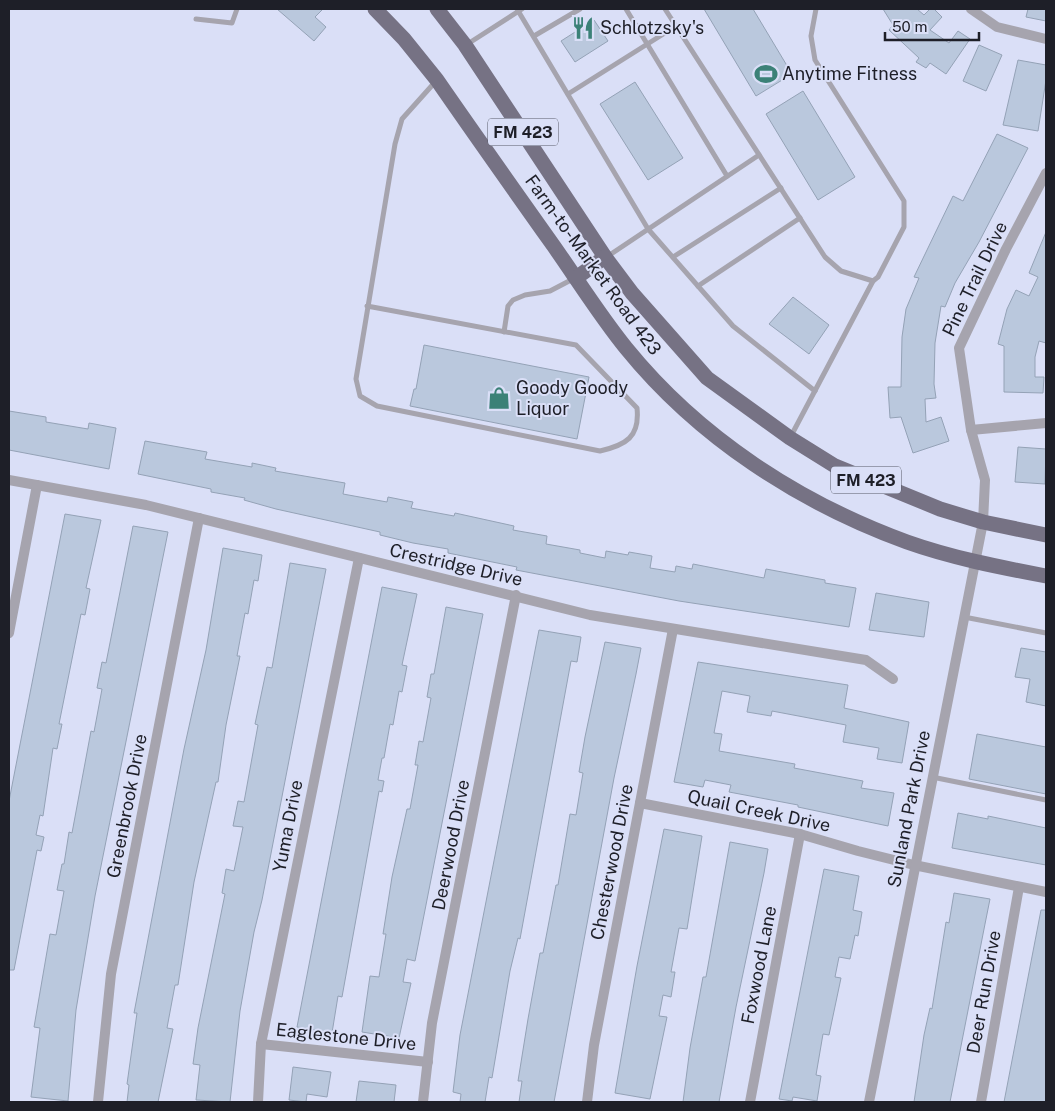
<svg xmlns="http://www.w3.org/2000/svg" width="1055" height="1111" font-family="'Public Sans',sans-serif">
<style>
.building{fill:#bac8dd;stroke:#94a2b6}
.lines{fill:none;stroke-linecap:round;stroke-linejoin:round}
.service{stroke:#a6a4ae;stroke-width:5}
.minor{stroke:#a6a4ae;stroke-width:10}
.primary{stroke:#767284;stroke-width:15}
.labels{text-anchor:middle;stroke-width:4;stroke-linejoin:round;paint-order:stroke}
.shield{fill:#dadff7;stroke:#565966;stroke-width:1}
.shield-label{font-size:16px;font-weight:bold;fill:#1e1f28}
.poi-label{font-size:18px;fill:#1e1f28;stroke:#dadff7;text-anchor:start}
.street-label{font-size:18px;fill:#1e1f28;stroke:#dadff7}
</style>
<rect width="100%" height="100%" fill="#dadff7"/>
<!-- building -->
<g class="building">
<polygon points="277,9 323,9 315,17 326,27 314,41"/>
<polygon points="704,9 753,9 792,74 756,96"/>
<polygon points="883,9 917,9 924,15 930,9 934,9 942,17 930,30 949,43 958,31 970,39 946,74 930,63 926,68 916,62 919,58 889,30 893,25"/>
<polygon points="1028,9 1046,9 1046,21 1026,17"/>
<polygon points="594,20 608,41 575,62 561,41"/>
<polygon points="979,45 1002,55 986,91 963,81"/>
<polygon points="1018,60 1046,65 1046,80 1038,131 1003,125"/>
<polygon points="635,82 683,158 648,180 600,104"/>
<polygon points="803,91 855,177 818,200 766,114"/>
<polygon points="997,134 1028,148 979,242 955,283 945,307 941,306 935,343 934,384 936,398 925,399 926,422 941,417 949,441 913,453 901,417 890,418 888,387 901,387 902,337 906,309 919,278 914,277 953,196 963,201"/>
<polygon points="1046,232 1046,343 1039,341 1035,357 1035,377 1044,377 1043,393 1004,392 1004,346 998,344 1007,309 1016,290 1029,296 1038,277 1029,273"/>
<polygon points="793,297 829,325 809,354 769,324"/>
<polygon points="424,345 589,377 577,439 410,406 414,389 416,389"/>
<polygon points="9,411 46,417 46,422 88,429 89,423 116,428 109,469 9,450"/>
<polygon points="145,441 207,452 205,459 252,467 252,463 276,468 275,471 345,483 343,494 387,502 388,497 413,502 411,508 454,516 455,513 514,526 513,530 547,536 546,544 580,550 580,553 605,558 606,551 628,555 629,552 652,556 650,568 675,572 676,566 692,569 693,564 764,578 766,569 825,580 825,583 856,588 849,627 679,601 516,570 517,567 448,553 448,549 413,543 380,535 380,532 276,509 244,500 245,498 211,492 211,489 138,474"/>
<polygon points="1018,447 1046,449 1045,484 1015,482"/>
<polygon points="65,514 101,520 86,588 90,589 85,615 81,614 59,724 62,724 57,749 53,748 43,816 40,815 36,835 44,837 41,851 37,850 14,970 9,970 9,801"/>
<polygon points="133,526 168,532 95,896 76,1010 68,1101 31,1097 40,1028 34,1027 50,934 56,935 64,891 57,890 62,864 64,864 69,832 72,833 91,731 94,732 102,689 97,688 102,662 106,663"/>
<polygon points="223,548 262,555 258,581 254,580 248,614 245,613 237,656 240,656 226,725 218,782 216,782 194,882 178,985 175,985 167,1028 173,1029 158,1102 127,1102 129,1085 127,1084 137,1013 134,1013 184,749 206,650"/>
<polygon points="290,563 326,569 262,900 254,932 240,1011 230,1102 196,1100 200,1065 193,1064 198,1028 225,894 222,893 226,869 234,871 243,827 233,826 238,801 244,802 258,725 255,724 267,667 272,668"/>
<polygon points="382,587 417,594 402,665 407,666 402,692 399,691 393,725 390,724 384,758 382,758 378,780 384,781 382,792 379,791 342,997 338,996 332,1033 297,1027"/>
<polygon points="876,593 929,602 924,637 869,630"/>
<polygon points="446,607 483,614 415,961 407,959 403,982 411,983 399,1038 362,1032 370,976 379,977 386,934 383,934 392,877 407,809 410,809 418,765 415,765 419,741 423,742 431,698 427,697 431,674 434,674"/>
<polygon points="539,630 581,637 577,662 571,661 520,939 518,938 510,971 492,1078 489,1077 485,1102 460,1102 461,1094 453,1092 460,1035"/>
<polygon points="605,642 641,648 636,674 614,778 554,1102 519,1102 522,1081 518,1081 528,1019 540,953 543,953 556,885 558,885 570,814 576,815 583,773 579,772 585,737"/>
<polygon points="1021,648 1046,652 1046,706 1026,702 1030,679 1015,677"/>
<polygon points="698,662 848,685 844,708 909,722 902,763 877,759 879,748 843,742 846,725 772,711 771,716 747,712 750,696 722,691 714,733 722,734 719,751 795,764 794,768 863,781 861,788 894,793 888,826 798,807 798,805 729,792 731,785 705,780 703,787 674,782"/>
<polygon points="977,734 1046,747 1046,794 969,779"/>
<polygon points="958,813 988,819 988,816 1046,828 1046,865 952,848"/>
<polygon points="664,829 702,836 687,929 679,928 671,972 675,972 671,997 663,995 659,1016 667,1017 650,1099 615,1093 637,966"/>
<polygon points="730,842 768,849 764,873 736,1007 719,1102 683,1102 690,1048 703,977 706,977"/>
<polygon points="824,869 859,876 853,910 862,912 858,936 855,935 850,959 839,957 835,977 841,978 829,1035 823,1034 816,1075 821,1076 817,1101 793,1097 792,1101 779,1099"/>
<polygon points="954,893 990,899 985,924 950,1102 914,1102 924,1035 930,1008 932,1009 946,922 949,923"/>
<polygon points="1041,910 1046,910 1046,1102 1004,1102"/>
<polygon points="293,1067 331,1072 327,1097 307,1094 306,1102 289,1100"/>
<polygon points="359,1081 396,1085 394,1102 356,1102"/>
</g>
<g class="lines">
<!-- service -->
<g class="service">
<polyline points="517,9 648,229 733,326 815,391"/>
<polyline points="626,9 727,176"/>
<polyline points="665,9 825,257 841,271 873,281 878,277 904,227 904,201 815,60 811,36 816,9"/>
<polyline points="196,19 232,23 237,9"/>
<polyline points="534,36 580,9"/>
<polyline points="466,45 522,9"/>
<polyline points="568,94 676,26"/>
<polyline points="608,256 759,155"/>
<polyline points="673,257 781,188"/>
<polyline points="698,286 800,218"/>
<path d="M367 306 576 345 637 408C640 437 626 445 600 451L377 406 360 396 356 379 395 144 402 119 436 81"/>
<polyline points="504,332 508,306 513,300 525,295 550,291 573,279"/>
<polyline points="791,436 873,281"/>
<polyline points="964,617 1046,633"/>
<polyline points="932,777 1046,800"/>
</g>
<!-- minor -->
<g class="minor">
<polyline points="971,9 997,27 1046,39"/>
<polyline points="971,430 1046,423"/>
<polyline points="9,480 146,505 590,615 866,660 893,679"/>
<polyline points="9,633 37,485"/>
<polyline points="640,803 800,834 858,851 914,865 1046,892"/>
<polyline points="261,1044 428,1062"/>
<polyline points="98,1102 111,974 199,518"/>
<polyline points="258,1102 261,1044 359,558"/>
<polyline points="423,1102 432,1023 516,595"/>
<polyline points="587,1102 594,1045 673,629"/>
<polyline points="750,1102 800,834"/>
<polyline points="869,1102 983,522 985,480 971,430 959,348 1006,249 1046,173"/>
<polyline points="981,1102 1019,887"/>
</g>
<!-- primary -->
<g class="primary">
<path d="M375 9 404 39 437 80C475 135 514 190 553 245 577 279 600 316 626 348 699 438 800 503 907 542 952 558 999 567 1046 576"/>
<polyline points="437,9 465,45 605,257 632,293 707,378 790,438 835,466 940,509 983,522 1046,535"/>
<polyline points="576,278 605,257"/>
</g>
</g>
<!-- icons -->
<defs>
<symbol id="restaurant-bare" viewBox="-9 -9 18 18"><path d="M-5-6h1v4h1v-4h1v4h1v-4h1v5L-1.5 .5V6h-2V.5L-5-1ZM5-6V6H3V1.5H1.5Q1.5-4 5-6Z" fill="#3b8177" stroke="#dadff7" stroke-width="2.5" paint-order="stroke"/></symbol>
<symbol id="stadium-bare" viewBox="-9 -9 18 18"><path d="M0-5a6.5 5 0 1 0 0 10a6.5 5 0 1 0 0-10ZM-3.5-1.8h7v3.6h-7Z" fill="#3b8177" stroke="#dadff7" stroke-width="2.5" paint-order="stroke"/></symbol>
<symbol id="shop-bare" viewBox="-9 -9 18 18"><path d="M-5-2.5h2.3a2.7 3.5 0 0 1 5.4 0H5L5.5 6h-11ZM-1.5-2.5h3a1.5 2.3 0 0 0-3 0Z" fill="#3b8177" stroke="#dadff7" stroke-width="2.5" paint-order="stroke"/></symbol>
</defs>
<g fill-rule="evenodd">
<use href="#restaurant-bare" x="567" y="12" width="32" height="32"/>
<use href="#stadium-bare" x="750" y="58" width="32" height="32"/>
<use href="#shop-bare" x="483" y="382" width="32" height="32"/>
</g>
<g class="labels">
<!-- shield labels -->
<g class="shield">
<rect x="488" y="118.5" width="70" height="27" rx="4"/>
<rect x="831" y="466.5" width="70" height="27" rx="4"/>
</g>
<g class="shield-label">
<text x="523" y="138">FM 423</text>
<text x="866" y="486">FM 423</text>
</g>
<!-- poi labels -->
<g class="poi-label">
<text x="600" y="34">Schlotzsky's</text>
<text x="782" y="80">Anytime Fitness</text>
<text x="516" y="394">Goody Goody<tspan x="516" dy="21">Liquor</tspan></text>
</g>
<!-- street labels -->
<g class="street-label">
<text transform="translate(593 265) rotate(54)" y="6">Farm-to-Market Road 423</text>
<text transform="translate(975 279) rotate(-64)" y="6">Pine Trail Drive</text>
<text transform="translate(456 565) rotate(13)" y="6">Crestridge Drive</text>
<text transform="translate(127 806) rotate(-79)" y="6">Greenbrook Drive</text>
<text transform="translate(909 809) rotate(-79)" y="6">Sunland Park Drive</text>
<text transform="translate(759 811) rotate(12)" y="6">Quail Creek Drive</text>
<text transform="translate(288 826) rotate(-79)" y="6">Yuma Drive</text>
<text transform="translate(451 845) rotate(-79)" y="6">Deerwood Drive</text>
<text transform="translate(612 862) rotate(-79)" y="6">Chesterwood Drive</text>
<text transform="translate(759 965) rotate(-79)" y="6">Foxwood Lane</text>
<text transform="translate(984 992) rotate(-80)" y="6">Deer Run Drive</text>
<text transform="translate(346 1037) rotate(6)" y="6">Eaglestone Drive</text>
</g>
</g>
<!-- border -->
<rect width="1055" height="1111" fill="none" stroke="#1e1f28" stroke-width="20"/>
<!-- scale -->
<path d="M885 32v8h94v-8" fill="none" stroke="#1e1f28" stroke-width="2.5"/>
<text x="892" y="32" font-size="15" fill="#1e1f28" stroke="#dadff7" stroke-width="4" paint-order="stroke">50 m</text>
</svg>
